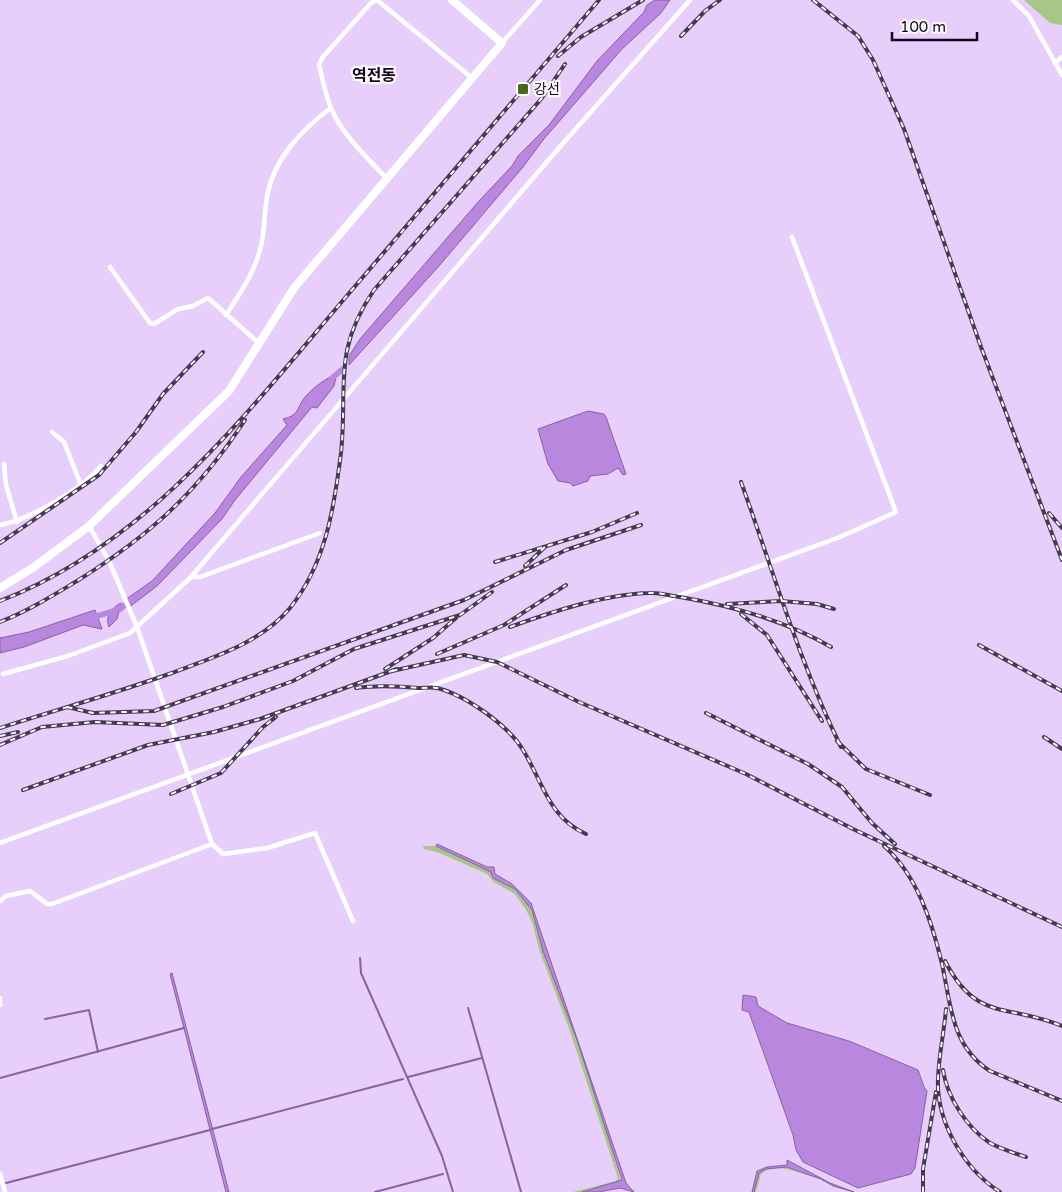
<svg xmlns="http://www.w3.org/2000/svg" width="1062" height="1192" font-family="'Varela Round','Noto Sans KR',sans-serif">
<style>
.green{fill:#a7c687}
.water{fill:#b987de;stroke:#8761a3}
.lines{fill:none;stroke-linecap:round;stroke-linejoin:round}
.stream{stroke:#8761a3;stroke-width:2}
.canal{stroke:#b987de;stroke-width:5.5}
.street{stroke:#fff;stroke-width:4.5}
.primary{stroke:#fff;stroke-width:8}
.rail-casing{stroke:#473951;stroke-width:4}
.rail{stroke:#fbfbfb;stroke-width:2;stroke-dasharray:5.5;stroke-linecap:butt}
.poi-dot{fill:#49691e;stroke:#fbfbfb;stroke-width:2}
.labels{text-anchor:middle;stroke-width:4.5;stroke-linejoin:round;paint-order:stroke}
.poi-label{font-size:14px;fill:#120719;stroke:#fbfbfb;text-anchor:start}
.quarter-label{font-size:16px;font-weight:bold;fill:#120719;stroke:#fbfbfb}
</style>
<rect width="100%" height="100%" fill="#e7cefb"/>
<!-- green -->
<g class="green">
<polygon points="1024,0 1062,0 1062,25 1050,23"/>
<polygon points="423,846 436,846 491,872 515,889 532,910 543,951 577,1040 608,1136 621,1182 582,1192 573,1192 616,1181 618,1178 571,1034 540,952 532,922 526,910 515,894 494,882 487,874 437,852 424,849"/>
<path d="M787 1167 821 1179C803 1176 777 1160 761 1174L756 1192H754L759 1173 766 1169Z"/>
</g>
<!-- water -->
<g class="water">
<polygon points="655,0 670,0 661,13 622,49 543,140 523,167 439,266 349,365 349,356 360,339 479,201 512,166 518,156 549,125 597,61 644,12 647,5"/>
<path d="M337 373 334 386 317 408 312 407 235 500 222 519 157 586 128 608 125 600 152 581 215 513 241 477 287 425 283 419C301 415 296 406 307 395 315 386 326 379 337 373Z"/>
<polygon points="588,411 604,414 606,417 626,474 623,475 618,468 608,474 590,476 588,481 573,486 570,483 558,481 548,464 538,429"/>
<path d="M121 603 123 610 119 612 117 619 109 627C105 617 111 608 121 603Z"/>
<polygon points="95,610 102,629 83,625 24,647 0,653 0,638 29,632"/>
<polygon points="437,844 487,867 494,867 495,874 512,884 531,903 626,1183 634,1192 620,1188 599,1192 582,1192 622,1180 577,1040 543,951 532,910 515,889 493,878 491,872 436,846"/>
<polygon points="172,973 229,1192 226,1192 170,974"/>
<polygon points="743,995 756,997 758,1006 787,1023 849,1041 918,1070 924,1087 927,1091 915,1168 911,1174 858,1188 803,1162 796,1150 793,1135 749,1012 742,1010"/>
<polygon points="787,1160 830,1183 854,1192 833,1186 821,1179 787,1167 766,1169 759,1173 754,1192 752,1192 757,1171 767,1167 787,1165"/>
</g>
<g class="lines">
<!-- stream -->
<g class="stream">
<polyline points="360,958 361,973 442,1156 453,1192"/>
<polyline points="468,1008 521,1192"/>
<polyline points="45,1019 89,1010 98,1052"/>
<polyline points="408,1077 482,1058"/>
<polyline points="0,1078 184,1028"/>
<polyline points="212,1129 403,1079"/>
<polyline points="6,1183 210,1130"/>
<polyline points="375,1192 443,1174"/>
</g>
<!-- canal -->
<g class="canal">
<polyline points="332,378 343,369"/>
<polyline points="91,618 120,609 130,601"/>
</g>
<!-- street -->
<g class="street">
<path d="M376 0 371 3 322 58 319 65C323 79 325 96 332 110 344 137 367 157 387 179"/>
<polyline points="377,0 472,78"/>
<polyline points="1013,0 1029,16 1062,75"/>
<polyline points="502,43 540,0"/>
<polyline points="1055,63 1062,57"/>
<polyline points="110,267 150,323 154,324 178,309 193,306 208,298 260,344"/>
<path d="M226 315C239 295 254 273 260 250 265 233 264 214 267 197 273 160 302 129 331 108"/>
<polyline points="52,432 64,442 81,485"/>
<polyline points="4,464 6,485 17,522"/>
<path d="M0 525C29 520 82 489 101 466"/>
<polyline points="89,526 109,561 137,627 212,844 223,854 267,848 315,833 353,921"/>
<polyline points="192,577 200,577 320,533"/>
<polyline points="3,674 68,656 130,633 190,578 558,149 690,0"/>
<polyline points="0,843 840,537 896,512 792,237"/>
<polyline points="0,901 6,896 30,891 47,904 52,904 212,844"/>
<polyline points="0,998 0,1005"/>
<polyline points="0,1174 5,1192"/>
</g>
<!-- primary -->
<polyline class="primary" points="0,588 34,567 89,526 229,391 294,288 502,43 452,0"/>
<defs>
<g id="rail">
<polyline points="813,0 858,36 873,60 904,129 981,347 1062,560"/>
<polyline points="681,36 705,11 720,0"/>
<polyline points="558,56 581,37 643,0"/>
<path d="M741 482C773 570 799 662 841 747"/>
<polyline points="1049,513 1062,528"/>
<polyline points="0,543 99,475 136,432 163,394 203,352"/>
<polyline points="495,562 592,532 637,513"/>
<polyline points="525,566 545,547"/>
<path d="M0 601C150 543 249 410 351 291 434 195 516 97 599 0"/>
<polyline points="727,604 781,601 817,604 834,609"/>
<polyline points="741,614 767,635 822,721"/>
<path d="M0 622C28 611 52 596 77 581 149 536 198 492 245 420"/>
<path d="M510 627C551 612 605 594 650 593 659 592 670 596 680 597 732 606 785 620 831 647"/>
<polyline points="979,645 1062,691"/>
<polyline points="437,654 504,625 566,585"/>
<polyline points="385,669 433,638 456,618"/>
<polyline points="392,671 464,655 497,662 579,702 746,774 853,829 1062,927"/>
<path d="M356 688C377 685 397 686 418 688 424 688 431 687 437 688 465 695 508 725 523 750 543 782 548 817 586 834"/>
<polyline points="67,707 93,713 154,711 464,600 566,550 641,525"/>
<polyline points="706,713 808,764 842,787 872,823 895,844"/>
<path d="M0 728C56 710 113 694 169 674 211 658 260 644 290 608 326 563 334 508 341 453 348 385 332 352 374 290L542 98 565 64"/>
<polyline points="0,736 18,732"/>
<polyline points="1044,737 1062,749"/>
<polyline points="837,741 866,769 930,795"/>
<polyline points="0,745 42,727 95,722 163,725 223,707 293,681 354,649 460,615 492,592"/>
<polyline points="23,790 148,745 214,732 260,719 397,669"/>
<polyline points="171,794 221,773 263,727 276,717"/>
<path d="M884 846C917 875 932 922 942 964 951 1005 951 1046 990 1071L1062 1101"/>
<path d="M945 961C977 1023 1007 1003 1062 1026"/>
<path d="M946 1009C944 1032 939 1055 938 1078 936 1122 964 1169 1000 1192"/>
<path d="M943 1070C947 1097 967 1128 990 1143 1001 1149 1014 1153 1026 1157"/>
<polyline points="923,1192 923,1169 936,1092"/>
</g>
</defs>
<!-- rail casing -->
<use href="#rail" class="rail-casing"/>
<!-- rail -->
<use href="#rail" class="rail"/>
</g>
<!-- markers -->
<rect class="poi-dot" x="517" y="83" width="12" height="12" rx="2.5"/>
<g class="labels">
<!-- poi labels -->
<g class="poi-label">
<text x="534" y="94">강선</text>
</g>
<!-- quarter labels -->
<g class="quarter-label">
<text x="374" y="81">역전동</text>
</g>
</g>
<!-- scale -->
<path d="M892 32v8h85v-8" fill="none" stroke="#120719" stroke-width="2.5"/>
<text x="900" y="32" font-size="15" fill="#120719" stroke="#fbfbfb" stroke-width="4" paint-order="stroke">100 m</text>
</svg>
